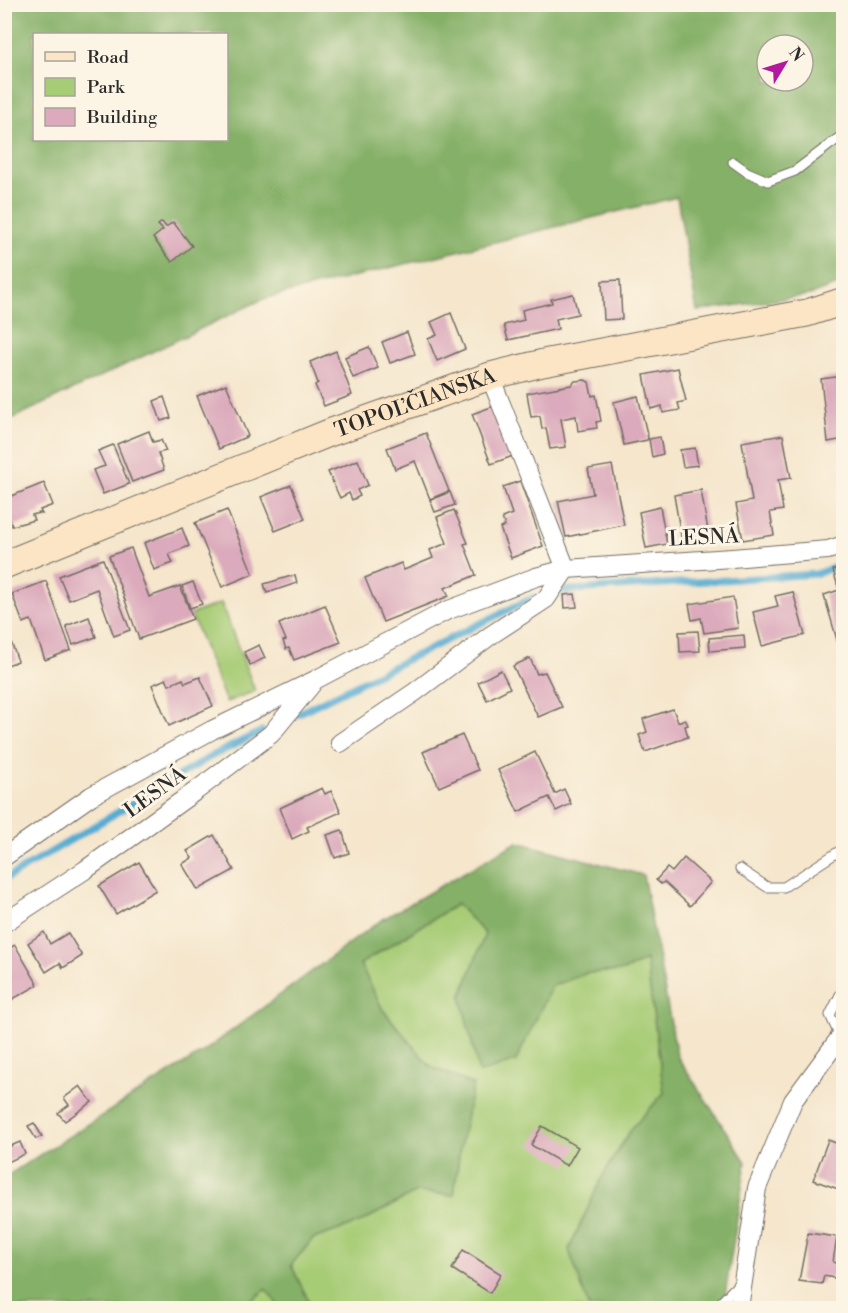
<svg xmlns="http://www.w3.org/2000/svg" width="848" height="1313" font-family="'Libre Bodoni',serif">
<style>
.green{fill:#a7cc76;stroke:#697c50;stroke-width:1.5}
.forest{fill:#85b067;stroke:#586e49;stroke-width:1.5;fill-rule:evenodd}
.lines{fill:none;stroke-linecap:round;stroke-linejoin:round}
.stream{stroke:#56acd2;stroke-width:7}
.building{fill:#dbaabc}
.lane-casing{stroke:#726c63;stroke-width:11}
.street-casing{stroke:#726c63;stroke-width:20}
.secondary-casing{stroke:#726c63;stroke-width:29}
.lane{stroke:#fff;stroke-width:9}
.street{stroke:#fff;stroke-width:18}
.secondary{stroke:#fce5c4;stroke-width:27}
.labels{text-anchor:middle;stroke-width:6;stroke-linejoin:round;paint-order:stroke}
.street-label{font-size:21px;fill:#2b2b2b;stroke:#fcf5e5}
</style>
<rect width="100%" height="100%" fill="#fcf5e5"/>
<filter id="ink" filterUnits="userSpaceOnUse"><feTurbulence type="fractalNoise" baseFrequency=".0167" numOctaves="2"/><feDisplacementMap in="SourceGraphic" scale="12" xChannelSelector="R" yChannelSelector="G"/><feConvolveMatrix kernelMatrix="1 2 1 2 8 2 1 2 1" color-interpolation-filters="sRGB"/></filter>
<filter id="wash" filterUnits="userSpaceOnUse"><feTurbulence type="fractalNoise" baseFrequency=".008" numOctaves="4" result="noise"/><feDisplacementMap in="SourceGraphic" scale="24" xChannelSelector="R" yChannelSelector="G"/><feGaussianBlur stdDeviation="1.35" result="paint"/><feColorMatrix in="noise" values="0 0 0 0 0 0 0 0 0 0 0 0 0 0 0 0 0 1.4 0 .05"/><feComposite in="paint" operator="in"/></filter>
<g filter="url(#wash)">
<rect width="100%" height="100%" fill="#f5e6cc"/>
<!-- green -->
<g class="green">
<polygon points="221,603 255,691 226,702 191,614"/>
<polygon points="457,904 485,934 461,997 516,1061 552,986 587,973 623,971 646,960 664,1093 632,1128 602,1177 569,1249 589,1308 312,1308 291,1265 313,1239 359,1223 416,1192 454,1195 460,1148 473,1085 430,1066 383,1010 360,964"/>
<polygon points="267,1289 280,1308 242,1308"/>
</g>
<!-- forest -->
<g class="forest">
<path d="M5 5H843V283L810 295 697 311 677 197 263 299 5 422ZM34 34H226V140H34ZM767 45H803V81H767Z"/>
<polygon points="517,842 643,875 677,1056 746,1162 723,1308 589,1308 569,1250 602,1177 632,1128 664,1093 646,960 623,971 587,973 552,986 516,1061 479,1073 461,997 485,934 457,904 360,964 383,1010 430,1066 473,1085 460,1148 454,1195 416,1192 359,1223 313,1239 291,1265 312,1308 280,1308 266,1289 242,1308 5,1308 5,1177 203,1052 380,921"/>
</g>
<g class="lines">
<!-- stream -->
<g class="stream">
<polyline points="555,591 816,574 844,563"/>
<polyline points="293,716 534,597"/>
<polyline points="4,880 210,757 262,731"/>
</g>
</g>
<g id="blocks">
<!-- building -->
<g class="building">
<polygon points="162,222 166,227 173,222 192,246 172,262 153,238 163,230 158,225"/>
<polygon points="620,280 622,319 604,320 602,281"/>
<polygon points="573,294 578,314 556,319 558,329 508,340 504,325 524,320 522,310 552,303 551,299"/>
<polygon points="451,313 465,349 437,361 428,339 437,335 431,322"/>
<polygon points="407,332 415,354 390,363 382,342"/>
<polygon points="369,347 378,368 353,378 345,357"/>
<polygon points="336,351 352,395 324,406 315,385 318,383 310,362"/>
<polygon points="678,368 686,401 678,403 680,410 663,413 662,406 651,409 644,375"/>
<polygon points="843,376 844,439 828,442 821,379"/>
<polygon points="585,380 589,382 592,396 596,395 601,421 596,422 597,428 578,431 576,416 561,419 566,447 550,449 546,428 542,429 540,416 531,417 527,393 571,385 575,381"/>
<polygon points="226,384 248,436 219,449 197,396"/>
<polygon points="638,396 648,438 647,440 624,445 614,402"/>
<polygon points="164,397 171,418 161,421 154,401"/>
<polygon points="494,406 513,456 491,464 472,414"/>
<polygon points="149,431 153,442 161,440 166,451 158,453 164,470 132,482 117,444"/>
<polygon points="426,433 449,491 430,499 415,461 395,469 387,448"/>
<polygon points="783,435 791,478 778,480 783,510 770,512 774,535 743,540 736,504 752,501 742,442"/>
<polygon points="660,437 663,454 652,457 649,439"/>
<polygon points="113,445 129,484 103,494 93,470 105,466 98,451"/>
<polygon points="695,448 698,465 683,467 680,450"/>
<polygon points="358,460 368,485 357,490 360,496 352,500 349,493 340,498 328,472"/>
<polygon points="612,465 624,525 566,537 558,501 593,494 588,469"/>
<polygon points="520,481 543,546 511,558 500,528 505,526 502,518 512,514 503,487"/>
<polygon points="44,483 53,505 40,510 42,514 39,513 32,515 34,520 12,526 4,506 4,499"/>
<polygon points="291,485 305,519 275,531 261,497"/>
<polygon points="701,490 709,537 682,542 674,495"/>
<polygon points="450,492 455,505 435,512 430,500"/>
<polygon points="660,507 667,544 646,548 639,512"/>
<polygon points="227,510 253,574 222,587 195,523"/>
<polygon points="454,510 468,543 464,544 476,575 445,588 449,596 383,622 365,578 401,563 404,570 433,558 430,550 447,543 437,517"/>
<polygon points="182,528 189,546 169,554 173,563 154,570 144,543"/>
<polygon points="131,548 149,597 180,586 193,619 139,639 109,556"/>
<polygon points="103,559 130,630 114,636 97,589 69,600 59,576"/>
<polygon points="844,567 844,646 839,647 824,595 839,590 833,570"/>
<polygon points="295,575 297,583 267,593 264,584"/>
<polygon points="46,581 71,650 45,660 31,620 23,623 12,594"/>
<polygon points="193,582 202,604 190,608 182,586"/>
<polygon points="793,592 805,635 762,646 753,612 778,606 775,596"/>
<polygon points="575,594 577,607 565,608 564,595"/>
<polygon points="733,597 738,628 704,633 701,618 692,620 689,604"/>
<polygon points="325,605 341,642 294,660 289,648 286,649 283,641 286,640 279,624"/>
<polygon points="89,617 96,637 73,645 66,626"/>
<polygon points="6,628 18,661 5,666 4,629"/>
<polygon points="698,631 700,651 680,652 679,632"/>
<polygon points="744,635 745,648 710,651 709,638"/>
<polygon points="259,645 265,658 250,665 244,652"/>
<polygon points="530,658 537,674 545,672 562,707 538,717 513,666"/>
<polygon points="501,670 510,688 487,700 478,682"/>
<polygon points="200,677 213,706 169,726 152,685 166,679 169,685 183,679 185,683"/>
<polygon points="673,709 678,722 685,719 688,725 685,726 688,737 645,752 639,735 647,732 643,719"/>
<polygon points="462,735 478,770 439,787 423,752"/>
<polygon points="535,752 555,794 564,789 571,804 556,811 549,797 518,812 498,770"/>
<polygon points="322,788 325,794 331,791 341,812 307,827 309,831 292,839 280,808"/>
<polygon points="342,830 349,853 335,858 327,835"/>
<polygon points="214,835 234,870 198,890 182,864 192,858 187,851"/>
<polygon points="684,858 711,882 690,906 664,882 661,884 656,880 667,868 672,872"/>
<polygon points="139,862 156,890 116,914 99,886"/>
<polygon points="44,932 50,944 68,933 82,956 63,968 60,963 46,972 28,943"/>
<polygon points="15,945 38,985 4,1004 4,951"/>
<polygon points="80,1086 92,1102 65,1121 58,1113 69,1105 64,1098"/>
<polygon points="34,1123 42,1136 36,1139 28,1126"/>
<polygon points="542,1126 578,1147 567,1166 531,1145"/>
<polygon points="828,1140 844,1146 844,1191 813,1180"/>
<polygon points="20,1142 25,1154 8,1162 4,1149"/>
<polygon points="808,1233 837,1237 833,1262 844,1265 844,1280 824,1276 822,1284 799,1281"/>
<polygon points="463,1250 501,1274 490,1293 452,1269"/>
</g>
</g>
</g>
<g filter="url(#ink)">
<use href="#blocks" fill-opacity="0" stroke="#726c63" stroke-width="1.5"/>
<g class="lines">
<defs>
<g id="lane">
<polyline points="733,162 747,172 768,181 795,171 844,134"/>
<polyline points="740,869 767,887 784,887 844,848"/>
<polyline points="840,1037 830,1015 844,987"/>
<polyline points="719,1308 722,1301 741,1281"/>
</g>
<g id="street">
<polyline points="490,376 566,569"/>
<polyline points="340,743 415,692 491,635 546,599 566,569"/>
<polyline points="4,857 91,796 212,730 315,680 446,611 536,577 566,569 732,558 828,550 844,545"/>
<polyline points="4,923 85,870 197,790 271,734 312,684"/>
<polyline points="739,1308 757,1188 793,1101 844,1032"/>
</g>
<g id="secondary">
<path id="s1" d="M4 565 329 433 490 376 543 363 807 313 844 301"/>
</g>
</defs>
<!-- lane casing -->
<use href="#lane" class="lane-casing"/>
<!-- street casing -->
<use href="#street" class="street-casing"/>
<!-- secondary casing -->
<use href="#secondary" class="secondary-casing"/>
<!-- lane -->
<use href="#lane" class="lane"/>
<!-- street -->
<use href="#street" class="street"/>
<!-- secondary -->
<use href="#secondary" class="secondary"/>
</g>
</g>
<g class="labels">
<!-- street labels -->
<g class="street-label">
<text dy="7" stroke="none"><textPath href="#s1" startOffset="442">TOPOĽČIANSKA</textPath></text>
<text transform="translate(704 537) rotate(-3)" y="7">LESNÁ</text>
<text transform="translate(155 792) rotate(-36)" y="7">LESNÁ</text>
</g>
</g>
<!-- margin -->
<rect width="848" height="1313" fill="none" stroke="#fcf5e5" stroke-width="24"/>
<!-- legend -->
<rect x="33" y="33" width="195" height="108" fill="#fcf5e5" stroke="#a8a49b" stroke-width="1.5"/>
<rect x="45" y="52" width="30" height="9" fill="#fce5c4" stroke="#a8a49b" stroke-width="1.5"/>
<text x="87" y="63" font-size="18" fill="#2b2b2b">Road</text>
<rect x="45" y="78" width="30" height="18" fill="#a7cc76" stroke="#a8a49b" stroke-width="1.5"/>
<text x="87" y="93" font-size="18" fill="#2b2b2b">Park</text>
<rect x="45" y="108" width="30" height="18" fill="#dbaabc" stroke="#a8a49b" stroke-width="1.5"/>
<text x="87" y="123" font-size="18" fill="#2b2b2b">Building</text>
<!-- north arrow -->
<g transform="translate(785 63) rotate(52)"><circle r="28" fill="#fcf5e5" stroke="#a8a49b" stroke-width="1.5"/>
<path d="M0-4.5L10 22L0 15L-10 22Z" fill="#b5179e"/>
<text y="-9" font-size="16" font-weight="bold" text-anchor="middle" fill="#2b2b2b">N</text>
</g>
</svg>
